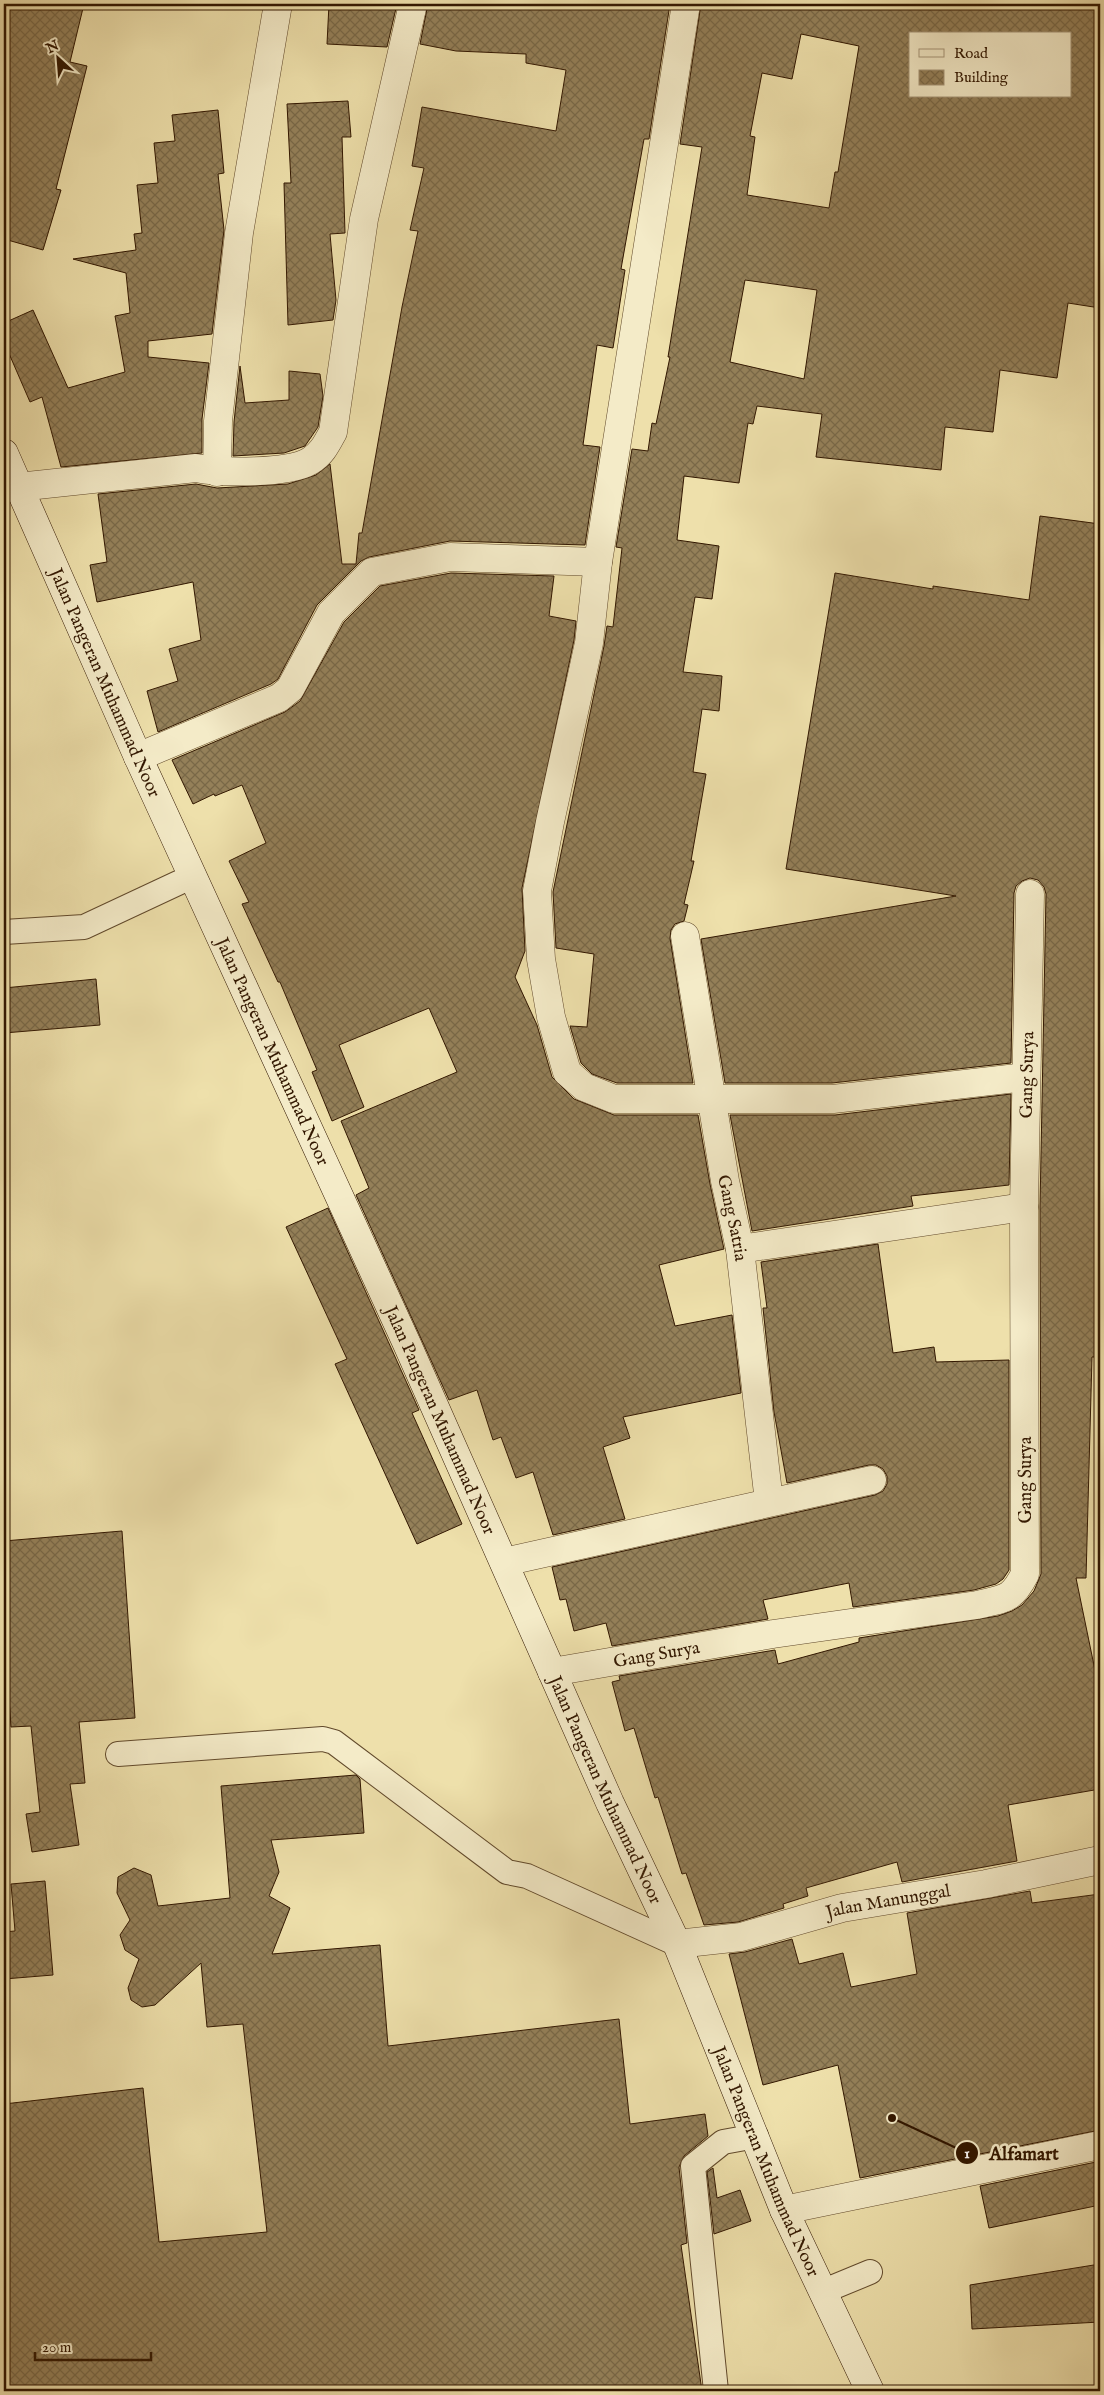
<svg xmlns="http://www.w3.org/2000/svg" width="1104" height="2395" font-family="'IM FELL English',serif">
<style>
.building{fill:url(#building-cross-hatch);stroke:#321700;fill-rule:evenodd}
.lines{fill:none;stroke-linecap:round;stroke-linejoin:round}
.service-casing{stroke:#61492b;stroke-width:26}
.minor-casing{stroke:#61492b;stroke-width:29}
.secondary-casing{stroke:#321700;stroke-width:29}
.service{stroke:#f4ebc8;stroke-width:24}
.minor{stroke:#f4ebc8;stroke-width:28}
.secondary{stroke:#f4ebc8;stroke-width:28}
.labels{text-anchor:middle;stroke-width:5;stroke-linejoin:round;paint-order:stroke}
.street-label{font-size:18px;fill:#321700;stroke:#f4ebc8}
.leader{fill:none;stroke:#321700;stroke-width:2}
.callout-dot{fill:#321700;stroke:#f4ebc8;stroke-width:2}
.mark-label{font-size:15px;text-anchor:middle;font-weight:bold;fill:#fff}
.callout-label{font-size:19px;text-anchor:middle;font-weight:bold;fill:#321700;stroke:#f4ebc8;stroke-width:5;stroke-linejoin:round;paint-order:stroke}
</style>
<defs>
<pattern id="building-cross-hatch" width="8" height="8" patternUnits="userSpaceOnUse" patternTransform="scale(1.25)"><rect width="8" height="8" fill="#948059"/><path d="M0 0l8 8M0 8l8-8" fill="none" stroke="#796847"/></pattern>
</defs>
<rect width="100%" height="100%" fill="#eee0ab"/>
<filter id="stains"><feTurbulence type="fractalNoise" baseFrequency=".004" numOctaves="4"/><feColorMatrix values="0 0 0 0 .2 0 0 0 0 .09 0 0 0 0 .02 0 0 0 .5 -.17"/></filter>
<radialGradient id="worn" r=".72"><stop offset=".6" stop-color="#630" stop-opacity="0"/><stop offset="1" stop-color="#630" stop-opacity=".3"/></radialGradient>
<!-- building -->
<g class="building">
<polygon points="4,4 84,4 70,62 87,66 56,189 61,190 43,250 4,239"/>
<polygon points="329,4 397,4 387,47 327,44"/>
<polygon points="428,4 670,4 649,139 644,139 621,269 625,270 613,348 597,345 583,445 600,447 585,545 450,541 369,557 361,561 317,605 278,679 271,684 158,732 147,691 178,681 169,649 201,640 193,582 97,602 90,565 107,562 98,494 196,484 217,488 288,484 316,475 330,464 342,564 356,564 359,533 362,533 402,307 418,231 410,230 424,168 412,166 422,107 556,131 566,70 526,63 526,54 456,51 420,44"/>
<path d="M701 4H1100V308L1068 303 1057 378 1000 370 993 432 945 427 941 470 816 457 822 414 757 406 753 424 748 423 739 483 684 476 677 540 719 546 712 599 695 597 683 672 722 676 719 711 702 709 693 772 706 774 691 861H694L684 904 688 905 684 921 675 924 671 930 670 938 693 1083H617L592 1074 581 1063 570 1026 587 1027 594 954 556 948 553 892 604 646 607 626 613 627 622 548 616 547 632 449 648 451 652 423 656 424 670 357H668L702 147 680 144ZM801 34 859 46 838 172H835L829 208 747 195 755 137 750 136 762 73 792 79ZM910 34H1070V96H910ZM745 280 817 290 804 379 730 362Z"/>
<polygon points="348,101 351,137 342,137 345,233 330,234 336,300 333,320 288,325 284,183 291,183 287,104"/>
<polygon points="218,110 224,173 218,174 224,230 212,334 148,341 148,357 209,363 202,419 202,453 61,467 42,397 30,402 4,342 4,323 33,310 68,388 125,372 115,316 130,313 126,273 73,259 136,250 134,234 142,233 137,185 158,183 154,143 175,141 172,115"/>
<polygon points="240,366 245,403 289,400 289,371 320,374 323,396 318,427 305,446 284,453 233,456 234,422"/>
<polygon points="1040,516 1100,524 1100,1269 1098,1357 1092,1357 1086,1578 1076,1578 1097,1680 1100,1679 1100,1789 1008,1805 1017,1861 902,1882 897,1862 806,1888 808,1896 783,1904 784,1908 738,1922 704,1925 686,1873 682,1874 658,1797 655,1798 634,1728 625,1731 612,1682 620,1680 619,1676 775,1650 778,1664 859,1642 859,1638 998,1616 1012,1611 1022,1605 1034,1591 1041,1574 1040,1207 1046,894 1044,887 1038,880 1030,878 1022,881 1016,886 1014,893 1011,1063 832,1083 725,1083 701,939 956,896 786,869 835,573 933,589 933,586 1029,600"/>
<polygon points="451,573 554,576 549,616 576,621 574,640 522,888 525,951 515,977 537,1025 552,1077 574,1099 614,1115 698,1115 710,1184 724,1249 659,1265 675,1326 732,1315 741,1393 623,1417 630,1438 603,1447 625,1519 553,1535 533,1472 516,1478 501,1437 493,1440 477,1390 449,1400 356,1195 369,1188 341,1121 457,1072 429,1008 339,1045 364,1107 332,1121 312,1072 317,1070 280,982 278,982 242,904 249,902 229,861 266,843 242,785 215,796 214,794 193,804 172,760 285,712 300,701 344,622 380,586"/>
<polygon points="96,979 100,1025 4,1033 4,988"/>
<polygon points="1011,1094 1009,1185 911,1196 913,1206 752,1231 730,1115 835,1115"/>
<polygon points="328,1208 419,1410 412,1413 462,1524 417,1544 335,1364 347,1359 286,1227"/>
<polygon points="878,1244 893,1353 934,1347 936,1362 1009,1360 1009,1570 1003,1579 996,1584 974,1590 853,1607 849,1583 763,1600 768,1619 612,1646 606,1623 574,1631 566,1599 560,1600 552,1567 875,1495 883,1491 887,1484 887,1476 883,1469 876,1465 869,1465 787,1483 774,1412 763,1308 767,1308 761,1262"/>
<polygon points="122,1531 135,1718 79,1722 85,1783 70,1784 79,1845 32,1852 26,1814 40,1812 31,1726 11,1727 4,1628 4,1541"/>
<polygon points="356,1775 360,1779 364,1833 271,1840 279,1872 269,1896 290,1908 272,1954 380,1945 388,2046 619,2019 630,2124 705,2114 708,2136 684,2156 679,2167 687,2243 681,2245 702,2391 4,2391 4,2104 143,2088 159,2242 267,2232 243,2024 207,2027 201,1963 155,2005 142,2007 131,2000 128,1988 139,1959 125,1950 120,1935 130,1920 117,1893 118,1877 134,1868 151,1875 158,1906 230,1898 221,1786"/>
<polygon points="45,1881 53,1975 4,1979 4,1932 15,1931 11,1884"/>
<polygon points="1030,1891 1032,1903 1100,1894 1100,2130 860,2178 838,2065 763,2085 729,1954 745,1952 792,1939 799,1964 843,1953 851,1987 917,1974 907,1913"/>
<polygon points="1096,2162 1100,2184 1100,2205 989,2228 980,2186"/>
<polygon points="713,2168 717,2198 740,2190 751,2221 714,2234 707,2172"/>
<polygon points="1100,2264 1100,2322 972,2329 970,2285"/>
</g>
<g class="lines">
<defs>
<g id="service">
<polyline points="4,932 84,927 193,876"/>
<polyline points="118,1754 323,1739 334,1742 507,1872 527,1876 677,1944"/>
<polyline points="824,2291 870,2272"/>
<polyline points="716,2391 693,2166 723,2142 756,2136"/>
</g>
<g id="minor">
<polyline points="686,4 598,562 589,643 550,822 537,891 541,959 551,1017 567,1072 584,1087 614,1099 833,1099 1026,1077"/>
<polyline points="217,472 218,421 239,233 278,4"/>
<path d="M18 487 196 468C221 473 288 474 310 461 322 454 327 443 333 432L364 219 413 4"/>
<polyline points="138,757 279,698 290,689 331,613 372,572 450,557 598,562"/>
<path id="s1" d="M685 936 725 1181 740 1249 769 1502"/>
<polyline points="740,1249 1024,1207"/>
<polyline points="504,1562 872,1480"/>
<path id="s2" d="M552 1672 773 1634 977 1605C1005 1598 1011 1601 1025 1574L1024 1207 1030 894"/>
<path id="s3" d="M677 1944 741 1937 842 1908 986 1884 1100 1860"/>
<polyline points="784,2210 1100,2145"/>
</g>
<g id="secondary">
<path id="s4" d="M4 453 138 757 407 1344 610 1803 677 1944 784 2210 870 2391"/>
</g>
</defs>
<!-- service casing -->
<use href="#service" class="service-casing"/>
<!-- minor casing -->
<use href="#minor" class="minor-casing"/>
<!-- secondary casing -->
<use href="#secondary" class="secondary-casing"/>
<!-- service -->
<use href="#service" class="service"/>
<!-- minor -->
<use href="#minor" class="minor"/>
<!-- secondary -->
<use href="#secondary" class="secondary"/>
</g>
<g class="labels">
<!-- street labels -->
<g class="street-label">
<text dy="6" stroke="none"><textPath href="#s4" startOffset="251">Jalan Pangeran Muhammad Noor</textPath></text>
<text dy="6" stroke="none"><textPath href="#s4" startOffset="656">Jalan Pangeran Muhammad Noor</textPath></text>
<text dy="6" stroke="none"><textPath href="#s2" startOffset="990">Gang Surya</textPath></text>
<text dy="6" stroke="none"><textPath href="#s1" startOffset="286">Gang Satria</textPath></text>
<text dy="6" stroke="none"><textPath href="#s4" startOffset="1061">Jalan Pangeran Muhammad Noor</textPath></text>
<text transform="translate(1025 1480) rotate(-90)" y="6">Gang Surya</text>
<text dy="6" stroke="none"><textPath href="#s2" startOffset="106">Gang Surya</textPath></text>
<text dy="6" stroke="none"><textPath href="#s4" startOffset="1466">Jalan Pangeran Muhammad Noor</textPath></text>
<text dy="6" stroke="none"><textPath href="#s3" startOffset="216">Jalan Manunggal</textPath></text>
<text dy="6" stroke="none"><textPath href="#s4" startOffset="1871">Jalan Pangeran Muhammad Noor</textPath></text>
</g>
</g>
<!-- callouts -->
<path class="leader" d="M892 2118L967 2153"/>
<g class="callout-dot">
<circle cx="892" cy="2118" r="5"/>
<circle cx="967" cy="2153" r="12"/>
</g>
<g class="mark-label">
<text x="967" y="2158">1</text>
</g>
<g class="callout-label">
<text x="1024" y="2160">Alfamart</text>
</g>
<!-- margin -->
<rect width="1104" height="2395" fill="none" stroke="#eee0ab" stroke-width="20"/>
<rect x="5" y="5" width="1094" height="2385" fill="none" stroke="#321700" stroke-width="2.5"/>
<rect x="10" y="10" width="1084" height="2375" fill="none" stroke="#321700"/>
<!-- legend -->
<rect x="909" y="32" width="162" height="65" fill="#f4ebc8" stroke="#a69678"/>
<rect x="919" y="49" width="25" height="8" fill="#f4ebc8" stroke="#a69678"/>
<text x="954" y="58" font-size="15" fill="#321700">Road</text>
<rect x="919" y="70" width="25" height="15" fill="url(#building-cross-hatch)" stroke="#a69678"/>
<text x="954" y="82" font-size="15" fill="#321700">Building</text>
<!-- north arrow -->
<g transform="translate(58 58) rotate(334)" stroke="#f4ebc8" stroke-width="4" paint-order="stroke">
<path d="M0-4L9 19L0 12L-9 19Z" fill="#321700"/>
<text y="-8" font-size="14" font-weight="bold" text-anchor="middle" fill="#321700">N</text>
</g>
<!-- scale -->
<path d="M35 2352v8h116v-8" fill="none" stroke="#321700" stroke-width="2.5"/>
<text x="42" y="2352" font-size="15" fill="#321700" stroke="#f4ebc8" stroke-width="4" paint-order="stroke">20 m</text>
<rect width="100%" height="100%" filter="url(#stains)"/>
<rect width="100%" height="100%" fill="url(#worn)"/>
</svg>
